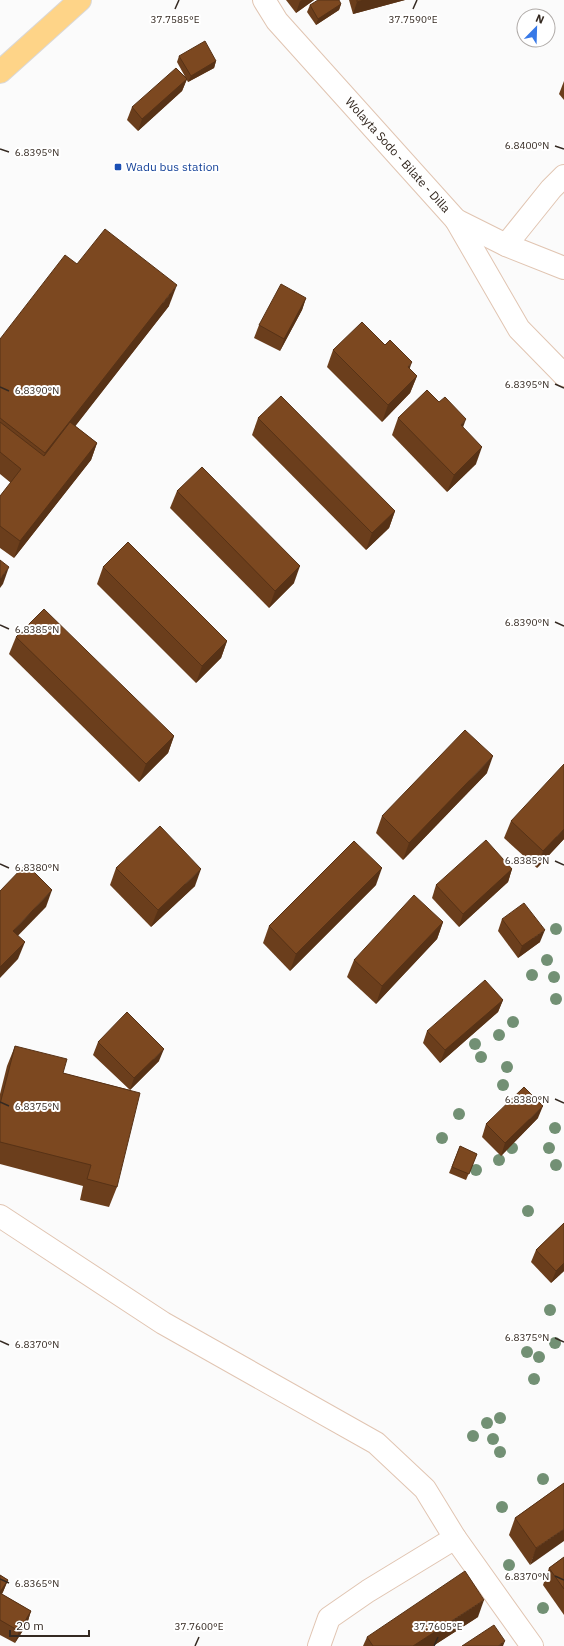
<svg xmlns="http://www.w3.org/2000/svg" width="564" height="1646" font-family="'IBM Plex Sans',sans-serif">
<style>
.lines{fill:none;stroke-linecap:round;stroke-linejoin:round}
.street-casing{stroke:#e1c5b2;stroke-width:24}
.secondary-casing{stroke:#e1c5b2;stroke-width:24}
.primary-casing{stroke:#dad8d7;stroke-width:24}
.street{stroke:#fff;stroke-width:22}
.secondary{stroke:#fff;stroke-width:22}
.primary{stroke:#fed488;stroke-width:22}
.tree{fill:#729074}
.wall{fill:#6b3e1c}
.shaded-wall{fill:#573216}
.building{fill:#7c4820;stroke:#573216}
.ticks{fill:none;stroke:#342921;stroke-width:1.5}
.transit-dot{fill:#1a4fb4;stroke:#fff;stroke-width:1.5}
.labels{text-anchor:middle;stroke-width:4;stroke-linejoin:round;paint-order:stroke}
.street-label{font-size:12px;fill:#342921;stroke:#fff}
.transit-label{font-size:12px;fill:#164399;stroke:#fff;text-anchor:start}
.ticks-label{font-size:10px;text-anchor:middle;fill:#342921;stroke:#fff;stroke-width:4;stroke-linejoin:round;paint-order:stroke}
</style>
<rect width="100%" height="100%" fill="#fbfbfb"/>
<g class="lines">
<defs>
<g id="street">
<polyline points="456,220 519,329 564,375"/>
<polyline points="0,1216 163,1323 376,1443 425,1489 455,1538 532,1646"/>
<polyline points="319,1646 329,1618 368,1591 455,1538"/>
</g>
<g id="secondary">
<path id="s1" d="M264 0 277 21 456 220 506 245 564 268"/>
<polyline points="506,245 551,189 564,176"/>
</g>
<polyline id="primary" points="0,72 80,0"/>
</defs>
<!-- street casing -->
<use href="#street" class="street-casing"/>
<!-- secondary casing -->
<use href="#secondary" class="secondary-casing"/>
<!-- primary casing -->
<use href="#primary" class="primary-casing"/>
<!-- street -->
<use href="#street" class="street"/>
<!-- secondary -->
<use href="#secondary" class="secondary"/>
<!-- primary -->
<use href="#primary" class="primary"/>
</g>
<!-- trees -->
<g class="tree">
<circle cx="556" cy="929" r="6"/>
<circle cx="547" cy="960" r="6"/>
<circle cx="532" cy="975" r="6"/>
<circle cx="554" cy="977" r="6"/>
<circle cx="556" cy="999" r="6"/>
<circle cx="513" cy="1022" r="6"/>
<circle cx="499" cy="1035" r="6"/>
<circle cx="475" cy="1044" r="6"/>
<circle cx="481" cy="1057" r="6"/>
<circle cx="507" cy="1067" r="6"/>
<circle cx="503" cy="1085" r="6"/>
<circle cx="459" cy="1114" r="6"/>
<circle cx="555" cy="1128" r="6"/>
<circle cx="442" cy="1138" r="6"/>
<circle cx="512" cy="1148" r="6"/>
<circle cx="549" cy="1148" r="6"/>
<circle cx="499" cy="1160" r="6"/>
<circle cx="556" cy="1165" r="6"/>
<circle cx="476" cy="1170" r="6"/>
<circle cx="528" cy="1211" r="6"/>
<circle cx="550" cy="1310" r="6"/>
<circle cx="555" cy="1343" r="6"/>
<circle cx="527" cy="1352" r="6"/>
<circle cx="539" cy="1357" r="6"/>
<circle cx="534" cy="1379" r="6"/>
<circle cx="500" cy="1418" r="6"/>
<circle cx="487" cy="1423" r="6"/>
<circle cx="473" cy="1436" r="6"/>
<circle cx="493" cy="1439" r="6"/>
<circle cx="500" cy="1452" r="6"/>
<circle cx="543" cy="1479" r="6"/>
<circle cx="502" cy="1507" r="6"/>
<circle cx="509" cy="1565" r="6"/>
<circle cx="543" cy="1608" r="6"/>
</g>
<!-- wall -->
<g class="wall">
<polygon points="286,0 314,0 296,13"/>
<polygon points="349,0 405,0 353,14"/>
<polygon points="341,4 339,10 316,25 307,12 310,5"/>
<polygon points="179,56 216,61 214,68 188,82 177,62"/>
<polygon points="187,79 182,91 138,131 127,120 132,107"/>
<polygon points="564,81 564,100 559,94"/>
<polygon points="77,264 169,306 75,426 97,443 91,460 14,558 0,548 0,496 11,483 0,474 0,339"/>
<polygon points="306,298 302,310 280,351 254,338 259,325"/>
<polygon points="333,350 417,376 410,393 382,422 327,367"/>
<polygon points="258,418 395,511 389,528 366,550 252,435"/>
<polygon points="398,418 476,464 447,492 392,435"/>
<polygon points="177,491 294,583 269,608 170,508"/>
<polygon points="103,567 227,641 221,658 196,683 97,584"/>
<polygon points="16,637 174,736 168,753 139,782 9,654"/>
<polygon points="487,773 403,860 376,833 382,816"/>
<polygon points="511,821 564,839 537,868 504,838"/>
<polygon points="116,868 195,886 151,927 110,885"/>
<polygon points="512,869 508,882 459,927 432,898 436,885"/>
<polygon points="376,885 290,971 263,943 269,926"/>
<polygon points="502,919 540,942 518,958 498,931"/>
<polygon points="443,922 437,939 376,1004 347,977 354,960"/>
<polygon points="503,1000 498,1012 440,1063 423,1043 427,1031"/>
<polygon points="98,1042 159,1061 130,1090 117,1187 109,1207 80,1200 83,1186 0,1164 0,1094 7,1066 15,1046 63,1073 130,1090 93,1055"/>
<polygon points="538,1118 501,1156 482,1137 486,1124"/>
<polygon points="460,1146 477,1154 466,1180 449,1173"/>
<polygon points="564,1223 564,1271 551,1283 531,1262 536,1250"/>
<polygon points="564,1483 530,1565 509,1535 515,1518"/>
<polygon points="564,1557 564,1615 543,1585 549,1568"/>
<polygon points="0,1575 8,1580 2,1594 31,1611 27,1624 15,1643 0,1635"/>
<polygon points="478,1617 433,1646 363,1646 367,1637"/>
</g>
<!-- shaded-wall -->
<g class="shaded-wall">
<polygon points="302,0 314,0 296,13 300,1"/>
<polygon points="364,0 405,0 353,14 357,2"/>
<polygon points="341,4 339,10 316,25 318,19"/>
<polygon points="216,61 214,68 188,82 191,76"/>
<polygon points="187,79 182,91 138,131 142,119"/>
<polygon points="177,285 169,306 38,474 45,453"/>
<polygon points="306,298 302,310 280,351 284,339"/>
<polygon points="412,362 406,379 408,367"/>
<polygon points="417,376 410,393 382,422 388,405"/>
<polygon points="466,419 460,436 461,425"/>
<polygon points="97,443 91,460 14,558 20,541"/>
<polygon points="482,447 476,464 447,492 454,475"/>
<polygon points="395,511 389,528 366,550 372,533"/>
<polygon points="300,566 294,583 269,608 275,591"/>
<polygon points="9,567 3,584 0,588 0,579"/>
<polygon points="227,641 221,658 196,683 202,666"/>
<polygon points="174,736 168,753 139,782 146,764"/>
<polygon points="493,756 487,773 403,860 409,843"/>
<polygon points="564,829 564,839 537,868 543,851"/>
<polygon points="382,868 376,885 290,971 296,954"/>
<polygon points="201,869 195,886 151,927 158,910"/>
<polygon points="512,869 508,882 459,927 463,914"/>
<polygon points="52,890 46,907 6,948 13,931"/>
<polygon points="443,922 437,939 376,1004 382,986"/>
<polygon points="545,930 540,942 518,958 522,946"/>
<polygon points="25,942 18,959 0,978 0,967"/>
<polygon points="503,1000 498,1012 440,1063 445,1050"/>
<polygon points="164,1049 159,1061 130,1090 134,1078"/>
<polygon points="543,1106 538,1118 501,1156 505,1143"/>
<polygon points="564,1263 564,1271 551,1283 556,1271"/>
<polygon points="564,1529 564,1541 530,1565 536,1548"/>
<polygon points="8,1580 3,1592 0,1597 0,1592"/>
<polygon points="484,1600 478,1617 433,1646 413,1646"/>
<polygon points="31,1611 27,1624 15,1643 19,1631"/>
<polygon points="505,1641 503,1646 498,1646"/>
</g>
<!-- building -->
<g class="building">
<polygon points="318,0 339,0 341,4 318,19 310,5"/>
<polygon points="357,0 364,0 357,2"/>
<polygon points="205,41 216,61 191,76 179,56"/>
<polygon points="176,68 187,79 142,119 132,107"/>
<polygon points="105,229 177,285 45,453 0,418 0,339 65,255 77,264"/>
<polygon points="281,284 306,298 284,339 259,325"/>
<polygon points="362,322 385,345 390,340 412,362 408,367 417,376 388,405 333,350"/>
<polygon points="427,390 439,402 445,397 466,419 461,425 482,447 454,475 398,418"/>
<polygon points="281,396 395,511 372,533 258,418"/>
<polygon points="0,422 44,456 70,422 97,443 20,541 0,526 0,496 21,469 0,452"/>
<polygon points="202,467 300,566 275,591 177,491"/>
<polygon points="128,542 227,641 202,666 103,567"/>
<polygon points="0,560 9,567 0,579"/>
<polygon points="44,609 174,736 146,764 16,637"/>
<polygon points="465,730 493,756 409,843 382,816"/>
<polygon points="564,764 564,829 543,851 511,821"/>
<polygon points="160,826 201,869 158,910 116,868"/>
<polygon points="486,840 512,869 463,914 436,885"/>
<polygon points="354,841 382,868 296,954 269,926"/>
<polygon points="26,864 52,890 13,931 25,942 0,967 0,891"/>
<polygon points="414,895 443,922 382,986 354,960"/>
<polygon points="524,903 545,930 522,946 502,919"/>
<polygon points="485,980 503,1000 445,1050 427,1031"/>
<polygon points="127,1012 164,1049 134,1078 98,1042"/>
<polygon points="15,1046 67,1059 63,1073 140,1093 117,1187 87,1179 91,1165 0,1142 0,1104"/>
<polygon points="524,1087 543,1106 505,1143 486,1124"/>
<polygon points="460,1146 477,1154 469,1174 452,1167"/>
<polygon points="564,1223 564,1263 556,1271 536,1250"/>
<polygon points="564,1483 564,1529 536,1548 515,1518"/>
<polygon points="564,1557 564,1589 549,1568"/>
<polygon points="465,1571 484,1600 413,1646 373,1646 367,1637"/>
<polygon points="0,1575 8,1580 0,1592"/>
<polygon points="0,1593 31,1611 19,1631 0,1620"/>
<polygon points="494,1625 505,1641 498,1646 462,1646"/>
</g>
<!-- ticks -->
<path class="ticks" d="M175 9 179 0M413 9 417 0M555 146 564 149M0 149 9 152M555 384 564 388M0 387 9 391M555 622 564 626M0 625 9 629M555 861 564 865M0 864 9 868M555 1099 564 1103M0 1102 9 1106M555 1338 564 1342M0 1341 9 1345M555 1576 564 1580M0 1579 9 1583M195 1646 199 1637M434 1646 438 1637"/>
<!-- markers -->
<rect class="transit-dot" x="114" y="163" width="8" height="8" rx="2"/>
<g class="labels">
<!-- street labels -->
<g class="street-label">
<text dy="4" stroke="none"><textPath href="#s1" startOffset="205">Wolayta Sodo - Bilate - Dilla</textPath></text>
</g>
<!-- transit labels -->
<g class="transit-label">
<text x="126" y="171">Wadu bus station</text>
</g>
</g>
<g class="ticks-label">
<text x="175" y="23">37.7585°E</text>
<text x="413" y="23">37.7590°E</text>
<text x="527" y="149">6.8400°N</text>
<text x="37" y="156">6.8395°N</text>
<text x="527" y="388">6.8395°N</text>
<text x="37" y="394">6.8390°N</text>
<text x="527" y="626">6.8390°N</text>
<text x="37" y="633">6.8385°N</text>
<text x="527" y="864">6.8385°N</text>
<text x="37" y="871">6.8380°N</text>
<text x="527" y="1103">6.8380°N</text>
<text x="37" y="1110">6.8375°N</text>
<text x="527" y="1341">6.8375°N</text>
<text x="37" y="1348">6.8370°N</text>
<text x="527" y="1580">6.8370°N</text>
<text x="37" y="1587">6.8365°N</text>
<text x="199" y="1630">37.7600°E</text>
<text x="438" y="1630">37.7605°E</text>
</g>
<!-- north arrow -->
<g transform="translate(536 28) rotate(23)"><circle r="19" fill="#ffffff" stroke="#aea9a6"/>
<path d="M0-3L7 15L0 10L-7 15Z" fill="#3879e7"/>
<text y="-6" font-size="11" font-weight="bold" text-anchor="middle" fill="#342921">N</text>
</g>
<!-- scale -->
<path d="M10 1630v6h79v-6" fill="none" stroke="#342921" stroke-width="2"/>
<text x="16" y="1630" font-size="12" fill="#342921" stroke="#ffffff" stroke-width="3" paint-order="stroke">20 m</text>
</svg>
